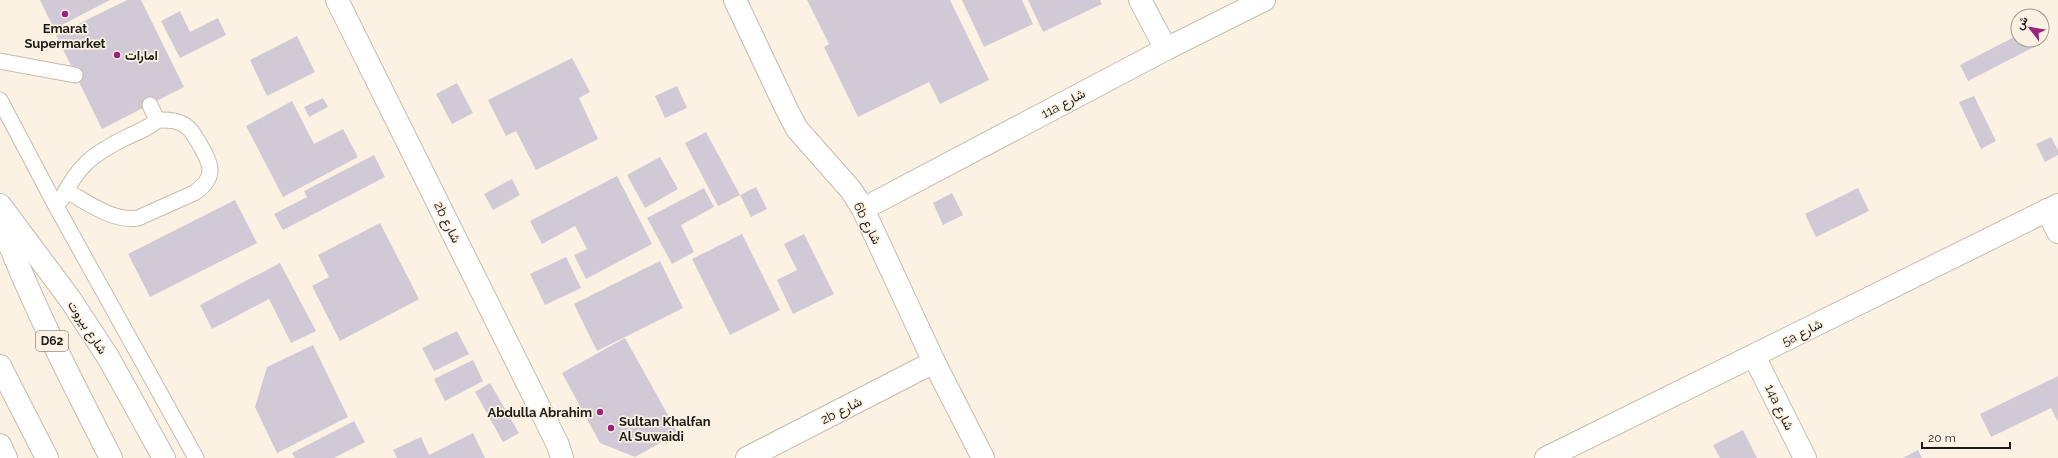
<svg xmlns="http://www.w3.org/2000/svg" width="2058" height="458" font-family="Raleway,Vazirmatn,sans-serif">
<style>
.building{fill:#d2c9d7}
.lines{fill:none;stroke-linecap:round;stroke-linejoin:round}
.lane-casing{stroke:#c5bcaf;stroke-width:17}
.street-casing{stroke:#c5bcaf;stroke-width:24}
.secondary-casing{stroke:#c5bcaf;stroke-width:24}
.primary-casing{stroke:#c5bcaf;stroke-width:24}
.lane{stroke:#fff;stroke-width:15}
.street{stroke:#fff;stroke-width:22}
.secondary{stroke:#fff;stroke-width:22}
.primary{stroke:#fff;stroke-width:22}
.poi-dot{fill:#9a237d;stroke:#fbf2e4;stroke-width:1.5}
.labels{text-anchor:middle;stroke-width:3.5;stroke-linejoin:round;paint-order:stroke}
.shield{fill:#fbf2e4;stroke:#605b53;stroke-width:1}
.shield-label{font-size:12px;font-weight:bold;fill:#1d1a15}
.poi-label{font-size:13px;font-weight:bold;fill:#1d1a15;stroke:#fbf2e4;text-anchor:start}
.street-label{font-size:13px;fill:#1d1a15;stroke:#fbf2e4}
</style>
<rect width="100%" height="100%" fill="#fbf2e4"/>
<!-- building -->
<g class="building">
<polygon points="40,0 110,0 54,29"/>
<polygon points="127,0 141,0 184,87 102,129 56,35"/>
<polygon points="807,0 950,0 989,80 940,104 929,82 858,117 824,47 829,44"/>
<polygon points="962,0 1022,0 1033,24 984,47"/>
<polygon points="1028,0 1100,0 1102,4 1043,32"/>
<polygon points="180,11 190,32 218,18 226,35 180,58 161,21"/>
<polygon points="2018,35 2018,40 2033,40 2036,46 1968,81 1960,65"/>
<polygon points="297,36 315,72 267,96 250,60"/>
<polygon points="572,58 590,92 579,98 598,139 536,170 516,131 506,136 488,100"/>
<polygon points="457,83 473,113 452,124 436,94"/>
<polygon points="677,86 687,108 665,118 655,96"/>
<polygon points="1974,96 1996,141 1981,149 1959,102"/>
<polygon points="323,98 328,107 309,117 304,107"/>
<polygon points="292,101 314,144 343,129 358,157 283,197 246,126"/>
<polygon points="706,132 740,195 718,206 685,143"/>
<polygon points="2051,137 2058,150 2058,155 2045,162 2036,144"/>
<polygon points="374,155 385,177 283,230 274,214 307,197 304,191"/>
<polygon points="660,157 678,189 645,208 627,175"/>
<polygon points="617,176 652,244 586,279 574,255 587,249 575,226 542,244 530,221"/>
<polygon points="512,179 520,195 493,210 484,194"/>
<polygon points="756,187 767,209 751,217 740,195"/>
<polygon points="704,188 714,207 681,225 694,252 672,264 647,218"/>
<polygon points="1858,188 1869,211 1816,237 1805,214"/>
<polygon points="952,193 963,215 943,225 933,203"/>
<polygon points="235,200 257,243 150,297 128,254"/>
<polygon points="380,223 419,299 340,341 312,286 329,277 318,255"/>
<polygon points="742,234 780,310 730,335 692,259"/>
<polygon points="804,234 834,294 793,314 777,280 797,270 784,244"/>
<polygon points="566,257 581,288 545,305 530,274"/>
<polygon points="660,261 683,308 597,351 574,304"/>
<polygon points="280,263 316,331 291,343 269,299 212,329 200,305"/>
<polygon points="457,331 469,354 434,371 422,348"/>
<polygon points="625,338 678,433 635,457 600,443 562,373"/>
<polygon points="313,345 348,417 277,453 255,407 267,367"/>
<polygon points="473,360 483,381 445,401 434,379"/>
<polygon points="2058,376 2058,422 2051,408 1991,437 1980,414"/>
<polygon points="490,383 519,433 503,442 475,392"/>
<polygon points="354,421 365,442 334,458 295,458 292,453"/>
<polygon points="1743,430 1757,458 1720,458 1713,445"/>
<polygon points="473,433 485,458 397,458 393,450 421,437 429,455"/>
<polygon points="1918,450 1922,458 1903,458"/>
</g>
<g class="lines">
<defs>
<g id="lane">
<polyline points="0,61 75,75"/>
<polyline points="0,100 57,208 196,458"/>
<path d="M66 191C88 202 112 222 138 218L194 193C218 177 211 164 199 143 194 135 190 127 181 123 173 119 164 120 156 120"/>
<path d="M61 200C78 166 91 155 125 138 135 133 147 129 155 122V116L150 105"/>
</g>
<g id="street">
<polyline points="337,0 558,445 562,458"/>
<polyline points="735,0 787,110 797,129 851,190 863,209 934,362 983,458"/>
<polyline points="1140,0 1166,49"/>
<polyline points="863,209 1166,49 1264,0"/>
<polyline points="2047,210 2058,232"/>
<polyline points="1754,356 1805,458"/>
<polyline points="747,458 934,362"/>
<polyline points="1546,458 2058,205"/>
</g>
<g id="secondary">
<polyline points="0,205 70,299 108,357 164,458"/>
<polyline points="0,445 6,458"/>
</g>
<g id="primary">
<path d="M0 220C31 302 71 380 111 458"/>
<polyline points="0,366 47,458"/>
</g>
</defs>
<!-- lane casing -->
<use href="#lane" class="lane-casing"/>
<!-- street casing -->
<use href="#street" class="street-casing"/>
<!-- secondary casing -->
<use href="#secondary" class="secondary-casing"/>
<!-- primary casing -->
<use href="#primary" class="primary-casing"/>
<!-- lane -->
<use href="#lane" class="lane"/>
<!-- street -->
<use href="#street" class="street"/>
<!-- secondary -->
<use href="#secondary" class="secondary"/>
<!-- primary -->
<use href="#primary" class="primary"/>
</g>
<!-- markers -->
<g class="poi-dot">
<circle cx="65" cy="14" r="4"/>
<circle cx="117" cy="55" r="4"/>
<circle cx="600" cy="412" r="4"/>
<circle cx="611" cy="428" r="4"/>
</g>
<g class="labels">
<!-- shield labels -->
<rect class="shield" x="36" y="331" width="32" height="20" rx="3"/>
<g class="shield-label">
<text x="52" y="345">D62</text>
</g>
<!-- poi labels -->
<g class="poi-label">
<text x="65" y="33" text-anchor="middle">Emarat<tspan x="65" dy="15">Supermarket</tspan></text>
<text x="125" y="60">امارات</text>
<text x="592" y="417" text-anchor="end">Abdulla Abrahim</text>
<text x="619" y="426">Sultan Khalfan<tspan x="619" dy="15">Al Suwaidi</tspan></text>
</g>
<!-- street labels -->
<g class="street-label">
<text transform="translate(1063 103) rotate(-28)" y="5">11a شارع</text>
<text transform="translate(448 222) rotate(64)" y="5">2b شارع</text>
<text transform="translate(868 223) rotate(63)" y="5">6b شارع</text>
<text transform="translate(88 327) rotate(57)" y="5">شارع بيروت</text>
<text transform="translate(1802 332) rotate(-27)" y="5">5a شارع</text>
<text transform="translate(1780 407) rotate(64)" y="5">14a شارع</text>
<text transform="translate(841 410) rotate(-27)" y="5">2b شارع</text>
</g>
</g>
<!-- north arrow -->
<g transform="translate(2030 28) rotate(301)"><circle r="19" fill="#fbf2e4" stroke="#a29c91"/>
<path d="M0-3L7 15L0 10L-7 15Z" fill="#9a237d"/>
<text y="-6" font-size="11" font-weight="bold" text-anchor="middle" fill="#1d1a15">ش</text>
</g>
<!-- scale -->
<path d="M1922 442v6h88v-6" fill="none" stroke="#1d1a15" stroke-width="2"/>
<text x="1928" y="442" font-size="12" fill="#1d1a15" stroke="#fbf2e4" stroke-width="3" paint-order="stroke">20 m</text>
</svg>
